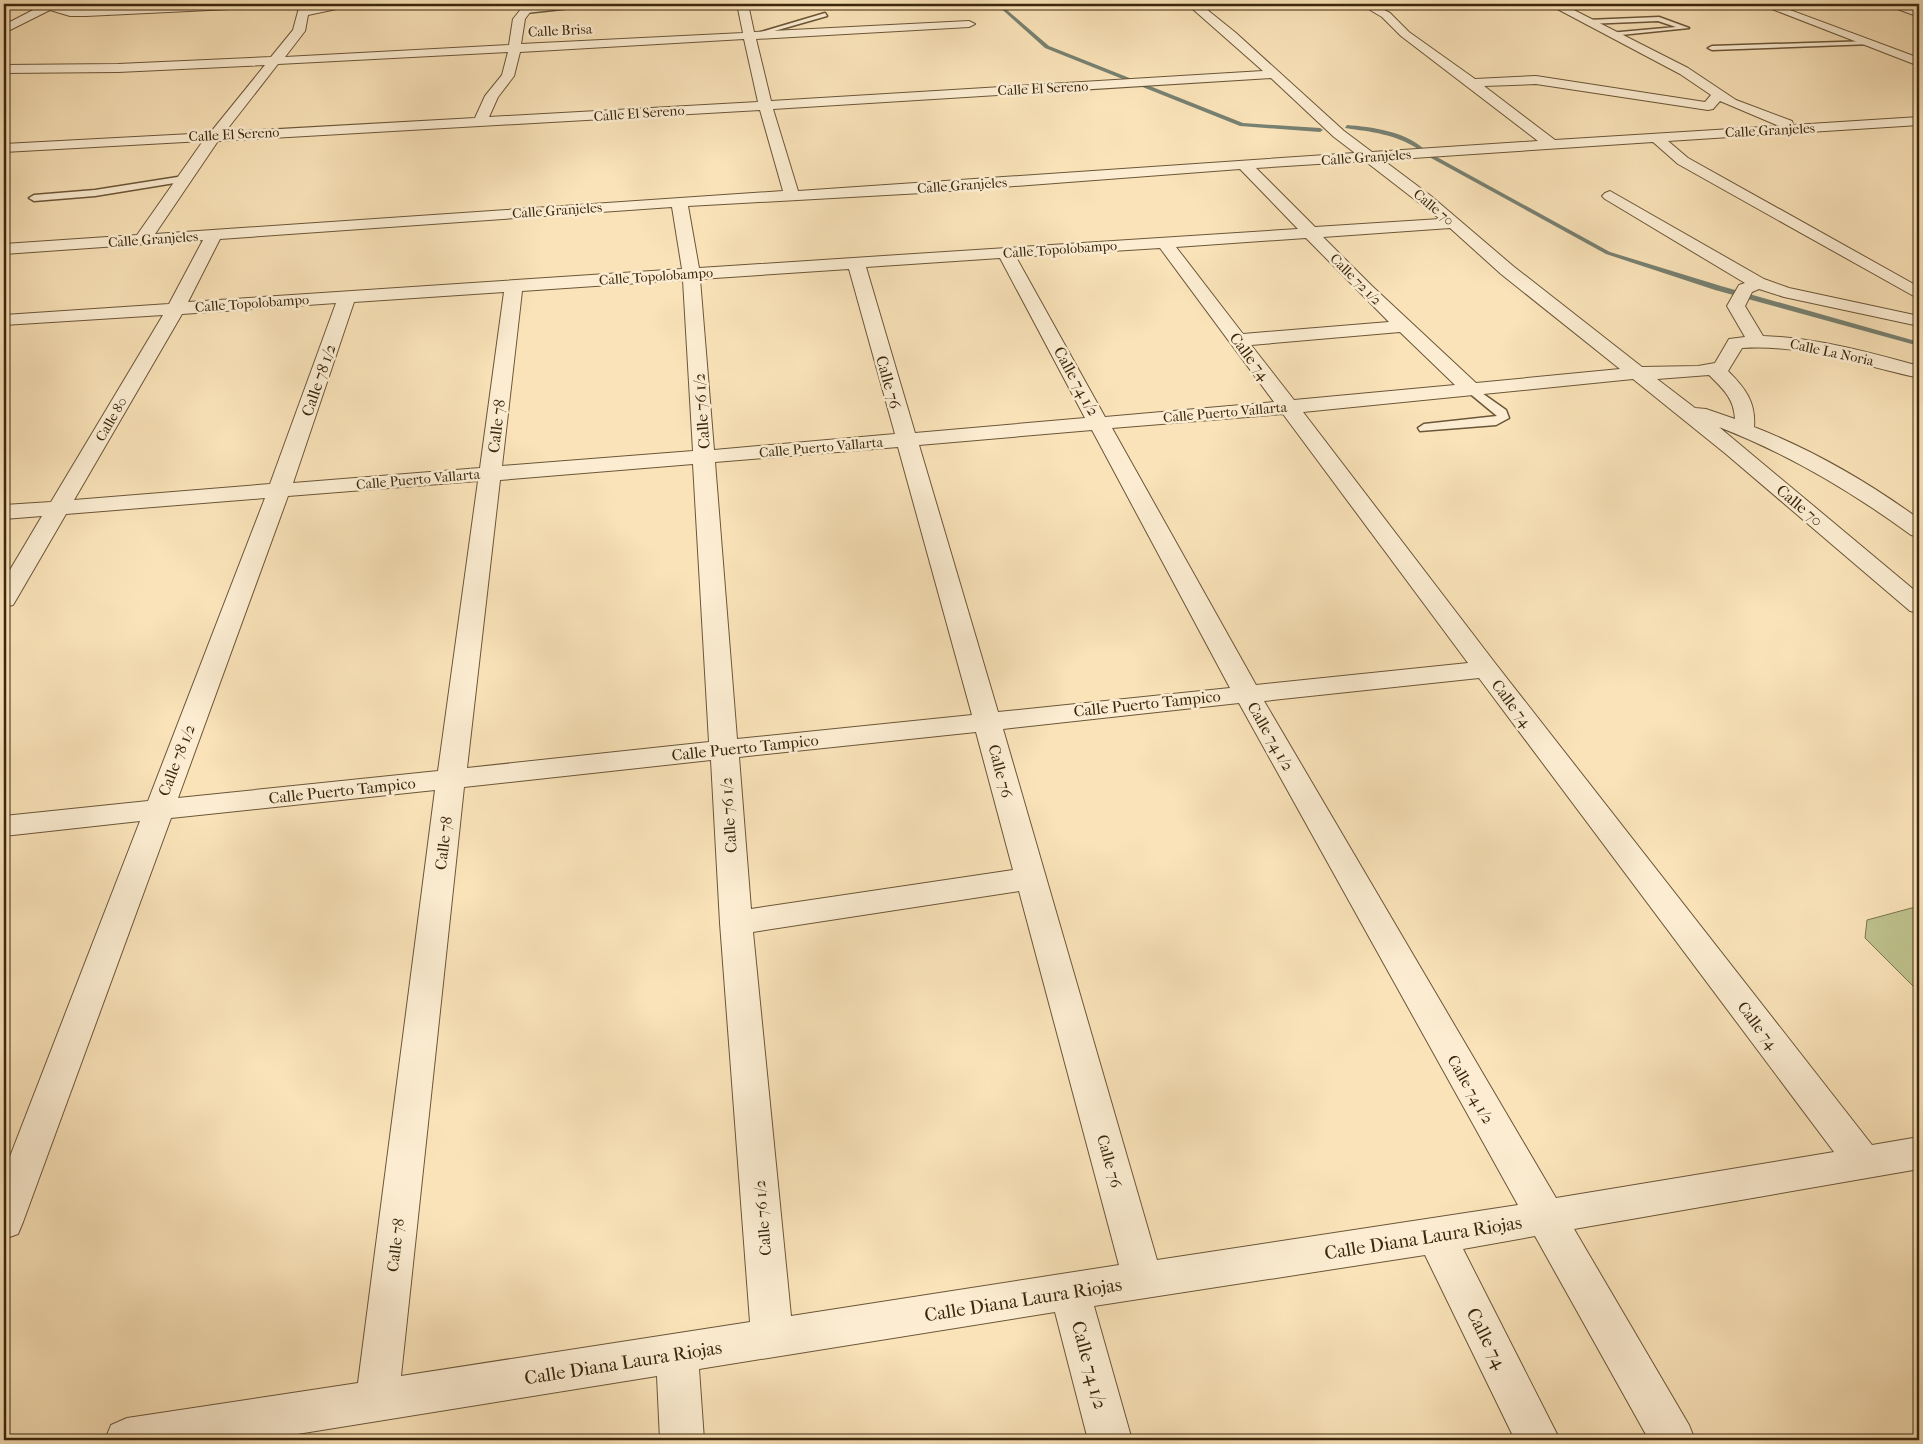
<svg xmlns="http://www.w3.org/2000/svg" width="1923" height="1444" font-family="'IM FELL French Canon',serif">
<style>
.green{fill:#bfc38e;stroke:#7d754e}
.lines{fill:none;stroke-linecap:round;stroke-linejoin:round}
.stream{fill:#778172;fill-rule:evenodd}
.service-casing{stroke:#6b5638;stroke-width:3}
.minor-casing{stroke:#6b5638;stroke-width:2}
.service{fill:#fcedd2;fill-rule:evenodd}
.minor{fill:#fcedd2;fill-rule:evenodd}
.labels{text-anchor:middle;stroke-width:5;stroke-linejoin:round;paint-order:stroke}
.far-street-label{font-size:14px;fill:#3b270d;stroke:#fcedd2}
.street-label{font-size:16px;fill:#3b270d;stroke:#fcedd2}
.near-street-label{font-size:19px;fill:#3b270d;stroke:#fcedd2}
</style>
<rect width="100%" height="100%" fill="#fae3b9"/>
<filter id="stains"><feTurbulence type="fractalNoise" baseFrequency=".004" numOctaves="4"/><feColorMatrix values="0 0 0 0 .2 0 0 0 0 .09 0 0 0 0 .02 0 0 0 .5 -.17"/></filter>
<radialGradient id="worn" r=".72"><stop offset=".6" stop-color="#630" stop-opacity="0"/><stop offset="1" stop-color="#630" stop-opacity=".3"/></radialGradient>
<!-- green -->
<polygon class="green" points="1919,906 1919,992 1865,938 1867,920"/>
<g class="lines">
<!-- stream -->
<g class="stream">
<polygon points="996,4 1000,4 1049,46 1243,123 1320,128 1323,130 1320,132 1240,126 1045,48"/>
<path d="M1347 125C1372 127 1403 131 1423 148L1418 149C1395 134 1372 132 1345 128Z"/>
<polygon points="1431,156 1435,156 1610,252 1721,286 1919,342 1919,346 1715,290 1606,254 1431,158"/>
</g>
<defs>
<g id="service">
<polygon points="585,4 607,4 526,13 523,11"/>
<polygon points="825,13 827,16 757,36 754,34"/>
<polygon points="1659,17 1689,28 1611,36 1609,33 1676,27 1658,21 1587,24 1584,22 1587,20"/>
<polygon points="1870,41 1872,44 1712,50 1708,48 1712,46"/>
<polygon points="184,176 188,179 187,181 95,196 34,201 29,198 34,195 95,190"/>
<polygon points="1472,386 1506,410 1509,418 1496,425 1420,431 1418,428 1424,424 1497,416 1468,392 1466,390"/>
</g>
<g id="minor">
<polygon points="4,4 22,4 16,7 4,8"/>
<polygon points="36,4 62,4 61,6 71,10 207,4 276,4 270,7 86,16 70,16 50,10 4,33 4,25 39,7"/>
<path d="M300 4H310V8L330 4H352L346 7 308 15 305 31 285 57 509 45 513 19 525 4H536L525 19 521 44 743 33 737 4H748L754 32 969 21 975 24 969 27 756 39 771 101 1263 71 1187 4H1200L1236 33 1344 131 1372 152 1538 141 1401 36 1382 17 1360 4H1373L1390 13 1409 32 1475 79 1536 76 1705 102 1711 95 1680 74 1548 4H1562L1688 68 1736 100 1792 121 1793 125 1919 117V125L1668 141 1688 158 1919 287V299L1678 164 1653 142 1383 160 1431 196 1513 266 1642 367 1698 366 1715 363 1729 339 1745 337 1727 306 1739 285 1745 283 1605 199 1602 196 1605 193 1610 191 1764 279 1789 288 1919 316V326L1784 297 1759 289 1752 292 1745 306 1763 336C1817 338 1868 352 1919 366V378C1860 365 1805 344 1742 348L1728 371C1745 388 1756 402 1754 427 1813 450 1868 482 1919 519V537L1911 535C1851 491 1788 454 1719 427L1919 594V613L1910 611 1726 454 1633 379 1303 412 1495 663 1872 1145 1919 1137V1169L1574 1229 1689 1425 1695 1440H1649L1535 1236 1463 1249 1560 1440H1515L1425 1255 1094 1306 1132 1440H1088L1055 1312 699 1369 704 1440H660L657 1376 260 1440H105L111 1425 127 1418 358 1383 435 790 171 818 23 1222 18 1234 4 1239V1172L140 821 4 836V816L148 801 265 498 66 514 16 600 13 605 4 607V580L42 516 4 519V505L51 502 163 315 4 325V315L169 304 203 240 4 254V244L137 235 203 141 4 152V144L210 133 265 65 118 72 4 73V65L118 64 271 57 293 30ZM744 39 758 102 489 117 498 97 514 76 520 52ZM508 52 502 75 485 96 475 118 225 132 278 64ZM1271 78 1334 137 1355 153 798 191 773 109ZM1536 84 1708 110 1713 109 1720 101 1779 126 1555 140 1484 86ZM760 110 783 191 155 234 218 141ZM1365 161 1440 219 1315 227 1256 168ZM1240 169 1298 229 699 268 688 206 922 193ZM672 207 682 269 188 302 220 239ZM1450 228 1501 274 1620 369 1476 383 1372 286 1323 237ZM1306 238 1389 322 1243 334 1176 247ZM1160 248 1274 402 1105 417 1016 257ZM1000 258 1085 418 915 433 866 267ZM849 269 895 434 714 450 700 279ZM683 280 693 451 502 466 522 291ZM504 292 480 468 293 483 354 302ZM336 303 270 484 74 500 182 314ZM1400 332 1455 385 1294 400 1251 345ZM1709 375C1723 389 1734 398 1735 419L1706 409 1695 408 1657 379ZM1283 414 1468 663 1256 685 1112 428ZM1092 430 1230 688 998 712 919 445ZM898 447 972 715 737 739 715 462ZM693 464 709 742 467 768 500 480ZM478 481 438 771 178 798 288 496ZM1479 678 1834 1152 1556 1198 1264 701ZM1239 703 1518 1205 1157 1260 1003 729ZM976 732 1013 870 751 909 739 757ZM711 760 720 923 750 1322 401 1376 464 787ZM1019 891 1119 1265 791 1316 753 932Z"/>
<polygon points="1759,4 1774,4 1919,58 1919,66"/>
<polygon points="1884,4 1900,4 1919,10 1919,17"/>
</g>
</defs>
<!-- service casing -->
<use href="#service" class="service-casing"/>
<!-- minor casing -->
<use href="#minor" class="minor-casing"/>
<!-- service -->
<use href="#service" class="service"/>
<!-- minor -->
<use href="#minor" class="minor"/>
</g>
<g class="labels">
<!-- far-street labels -->
<g class="far-street-label">
<text transform="translate(560 30) rotate(-3)" y="5">Calle Brisa</text>
<text transform="translate(1043 88) rotate(-3)" y="5">Calle El Sereno</text>
<text transform="translate(639 113) rotate(-4)" y="5">Calle El Sereno</text>
<text transform="translate(1770 130) rotate(-3)" y="5">Calle Granjeles</text>
<text transform="translate(234 134) rotate(-3)" y="5">Calle El Sereno</text>
<text transform="translate(1366 157) rotate(-4)" y="5">Calle Granjeles</text>
<text transform="translate(962 185) rotate(-4)" y="5">Calle Granjeles</text>
<text transform="translate(1434 207) rotate(40)" y="5">Calle 70</text>
<text transform="translate(557 210) rotate(-4)" y="5">Calle Granjeles</text>
<text transform="translate(153 239) rotate(-4)" y="5">Calle Granjeles</text>
<text transform="translate(1060 249) rotate(-4)" y="5">Calle Topolobampo</text>
<text transform="translate(656 276) rotate(-4)" y="5">Calle Topolobampo</text>
<text transform="translate(1356 279) rotate(45)" y="5">Calle 72 1/2</text>
<text transform="translate(252 303) rotate(-4)" y="5">Calle Topolobampo</text>
<text transform="translate(1832 352) rotate(12)" y="5">Calle La Noria</text>
<text transform="translate(1225 412) rotate(-5)" y="5">Calle Puerto Vallarta</text>
<text transform="translate(111 419) rotate(-60)" y="5">Calle 80</text>
<text transform="translate(821 447) rotate(-5)" y="5">Calle Puerto Vallarta</text>
<text transform="translate(418 479) rotate(-5)" y="5">Calle Puerto Vallarta</text>
</g>
<!-- street labels -->
<g class="street-label">
<text transform="translate(1250 356) rotate(53)" y="6">Calle 74</text>
<text transform="translate(318 380) rotate(-71)" y="6">Calle 78 1/2</text>
<text transform="translate(1077 381) rotate(61)" y="6">Calle 74 1/2</text>
<text transform="translate(889 382) rotate(74)" y="6">Calle 76</text>
<text transform="translate(701 411) rotate(-94)" y="6">Calle 76 1/2</text>
<text transform="translate(496 426) rotate(-83)" y="6">Calle 78</text>
<text transform="translate(1800 505) rotate(40)" y="6">Calle 70</text>
<text transform="translate(1147 703) rotate(-6)" y="6">Calle Puerto Tampico</text>
<text transform="translate(1512 703) rotate(53)" y="6">Calle 74</text>
<text transform="translate(1271 736) rotate(60)" y="6">Calle 74 1/2</text>
<text transform="translate(745 747) rotate(-6)" y="6">Calle Puerto Tampico</text>
<text transform="translate(176 760) rotate(-69)" y="6">Calle 78 1/2</text>
<text transform="translate(1001 771) rotate(75)" y="6">Calle 76</text>
<text transform="translate(342 790) rotate(-6)" y="6">Calle Puerto Tampico</text>
<text transform="translate(728 815) rotate(-94)" y="6">Calle 76 1/2</text>
<text transform="translate(443 843) rotate(-83)" y="6">Calle 78</text>
<text transform="translate(1758 1025) rotate(53)" y="6">Calle 74</text>
<text transform="translate(1471 1089) rotate(60)" y="6">Calle 74 1/2</text>
<text transform="translate(1110 1161) rotate(74)" y="6">Calle 76</text>
<text transform="translate(762 1218) rotate(-95)" y="6">Calle 76 1/2</text>
<text transform="translate(395 1245) rotate(-83)" y="6">Calle 78</text>
</g>
<!-- near-street labels -->
<g class="near-street-label">
<text transform="translate(1423 1237) rotate(-9)" y="7">Calle Diana Laura Riojas</text>
<text transform="translate(1023 1299) rotate(-9)" y="7">Calle Diana Laura Riojas</text>
<text transform="translate(1487 1338) rotate(63)" y="7">Calle 74</text>
<text transform="translate(623 1362) rotate(-9)" y="7">Calle Diana Laura Riojas</text>
<text transform="translate(1090 1365) rotate(75)" y="7">Calle 74 1/2</text>
</g>
</g>
<!-- margin -->
<rect width="1923" height="1444" fill="none" stroke="#fae3b9" stroke-width="20"/>
<rect x="5" y="5" width="1913" height="1434" fill="none" stroke="#3b270d" stroke-width="2.5"/>
<rect x="10" y="10" width="1903" height="1424" fill="none" stroke="#3b270d"/>
<rect width="100%" height="100%" filter="url(#stains)"/>
<rect width="100%" height="100%" fill="url(#worn)"/>
</svg>
